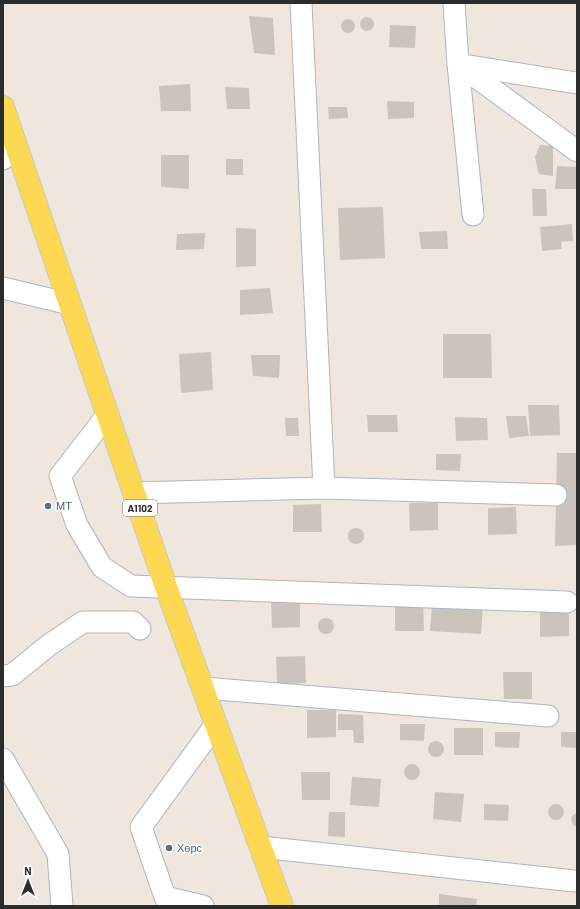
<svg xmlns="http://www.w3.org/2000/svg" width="580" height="909" font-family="Barlow,sans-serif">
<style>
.building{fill:#cac4bc}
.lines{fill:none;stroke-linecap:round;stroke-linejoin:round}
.minor-casing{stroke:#b1b3c1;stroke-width:23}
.major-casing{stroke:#c8c8c8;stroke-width:24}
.minor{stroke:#fff;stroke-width:21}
.major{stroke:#fdd953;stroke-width:22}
.service-dot{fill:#5c6f8a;stroke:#fff;stroke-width:1.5}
.labels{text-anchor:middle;stroke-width:3;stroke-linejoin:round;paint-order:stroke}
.shield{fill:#fff;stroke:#6b6b6b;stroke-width:1}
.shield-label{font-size:10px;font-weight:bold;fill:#2c2c2c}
.service-label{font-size:11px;fill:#4e5e75;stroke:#fff;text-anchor:start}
</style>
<rect width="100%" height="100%" fill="#efe7dd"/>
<!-- building -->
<g class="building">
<polygon points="249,16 273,18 275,55 254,53"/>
<circle cx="367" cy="24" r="7"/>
<circle cx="348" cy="26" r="7"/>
<polygon points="390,25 416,26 415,48 389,47"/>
<polygon points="190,84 191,111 161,111 159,86"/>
<polygon points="225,87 249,88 250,109 227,109"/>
<polygon points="387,101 414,102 414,118 388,119"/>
<polygon points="328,107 347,107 348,118 329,119"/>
<polygon points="540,145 553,146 553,176 539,174 535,157"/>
<polygon points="161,155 189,155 189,189 161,187"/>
<rect x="226" y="159" width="17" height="16"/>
<polygon points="557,166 577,167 577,189 555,189"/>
<polygon points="532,189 546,189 547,216 533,216"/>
<polygon points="383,207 385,258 340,260 338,208"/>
<polygon points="572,224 573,241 561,242 562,249 542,251 540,227"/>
<polygon points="236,228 256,229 256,266 236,267"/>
<polygon points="447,231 448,249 421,249 419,232"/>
<polygon points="205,233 204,249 176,250 177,234"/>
<polygon points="270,288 273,313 240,315 240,290"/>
<polygon points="443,334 491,334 492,378 443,378"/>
<polygon points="211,352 213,390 181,393 179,354"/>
<polygon points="251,355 280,355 279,378 253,376"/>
<polygon points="528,405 559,405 560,435 530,436"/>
<polygon points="367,415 397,415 398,432 368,432"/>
<polygon points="506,416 526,416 529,436 509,438"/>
<polygon points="455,417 487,418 488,440 456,441"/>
<polygon points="285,418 298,418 299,436 286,436"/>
<polygon points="557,453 577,453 577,545 555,546"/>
<polygon points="436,454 461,454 460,471 436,470"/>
<polygon points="409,503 438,503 438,530 410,531"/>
<polygon points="321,504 322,532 293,532 293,505"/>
<polygon points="516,507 517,534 488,535 488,508"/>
<circle cx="356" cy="536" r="8"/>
<polygon points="271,600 300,600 300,627 272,628"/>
<polygon points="423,603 424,631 395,631 395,604"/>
<polygon points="432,603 483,606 481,634 430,631"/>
<polygon points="540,609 569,609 569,636 540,637"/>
<circle cx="326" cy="626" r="8"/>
<polygon points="305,656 306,683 277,684 276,657"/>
<polygon points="503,672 532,672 532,699 504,699"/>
<polygon points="307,710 336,710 336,737 307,738"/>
<polygon points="338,714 363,715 364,743 354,743 353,730 338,730"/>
<polygon points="400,724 425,724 424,741 400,740"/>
<rect x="454" y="728" width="29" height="27"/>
<polygon points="495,732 520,732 519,748 495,747"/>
<polygon points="561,732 577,732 577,748 561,747"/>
<circle cx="436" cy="749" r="8"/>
<circle cx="412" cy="772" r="8"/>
<polygon points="301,772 330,772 330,800 302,800"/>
<polygon points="352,777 381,779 379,807 350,805"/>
<polygon points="435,792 464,794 461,822 433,819"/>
<polygon points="484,804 509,805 508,821 484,820"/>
<circle cx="556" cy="812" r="8"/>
<polygon points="329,812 345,812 345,837 328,836"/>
<polygon points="577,812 577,827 573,825 571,820 572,816"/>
<polygon points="439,894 477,899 476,906 439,906"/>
</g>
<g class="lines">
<defs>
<g id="minor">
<polyline points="301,3 324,488"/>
<polyline points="454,3 458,64 473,215"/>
<polyline points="458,64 577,151"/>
<polyline points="463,65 577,83"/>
<polyline points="3,159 15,144"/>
<polyline points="3,288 70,304"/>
<polyline points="108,414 60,476 77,525 102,567 131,586 567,602"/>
<polyline points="135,493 324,488 556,495"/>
<polyline points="3,676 12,675 49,645 83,622 133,622 140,629"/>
<polyline points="204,688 548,716"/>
<polyline points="3,759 58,854 62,906"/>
<polyline points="261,847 574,881"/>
<polyline points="203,906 165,897 141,827 216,724"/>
</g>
<polyline id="major" points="3,107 166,587 282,906"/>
</defs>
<!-- minor casing -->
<use href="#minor" class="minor-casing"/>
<!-- major casing -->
<use href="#major" class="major-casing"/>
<!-- minor -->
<use href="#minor" class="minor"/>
<!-- major -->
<use href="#major" class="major"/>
</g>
<!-- markers -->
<g class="service-dot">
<circle cx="48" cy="506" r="4"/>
<circle cx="169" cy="848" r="4"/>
</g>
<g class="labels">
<!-- shield labels -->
<rect class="shield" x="123" y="500" width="34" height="16" rx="3"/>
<g class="shield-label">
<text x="140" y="512">A1102</text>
</g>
<!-- service labels -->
<g class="service-label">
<text x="56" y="510">МТ</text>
<text x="177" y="852">Хөрс</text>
</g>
</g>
<!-- border -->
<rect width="580" height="909" fill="none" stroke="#2c2c2c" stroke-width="8"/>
<!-- north arrow -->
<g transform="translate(28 881)" stroke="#ffffff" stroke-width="3" paint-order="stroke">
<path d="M0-3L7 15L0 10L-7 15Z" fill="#2c2c2c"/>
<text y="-6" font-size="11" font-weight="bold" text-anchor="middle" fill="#2c2c2c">N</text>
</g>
</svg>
